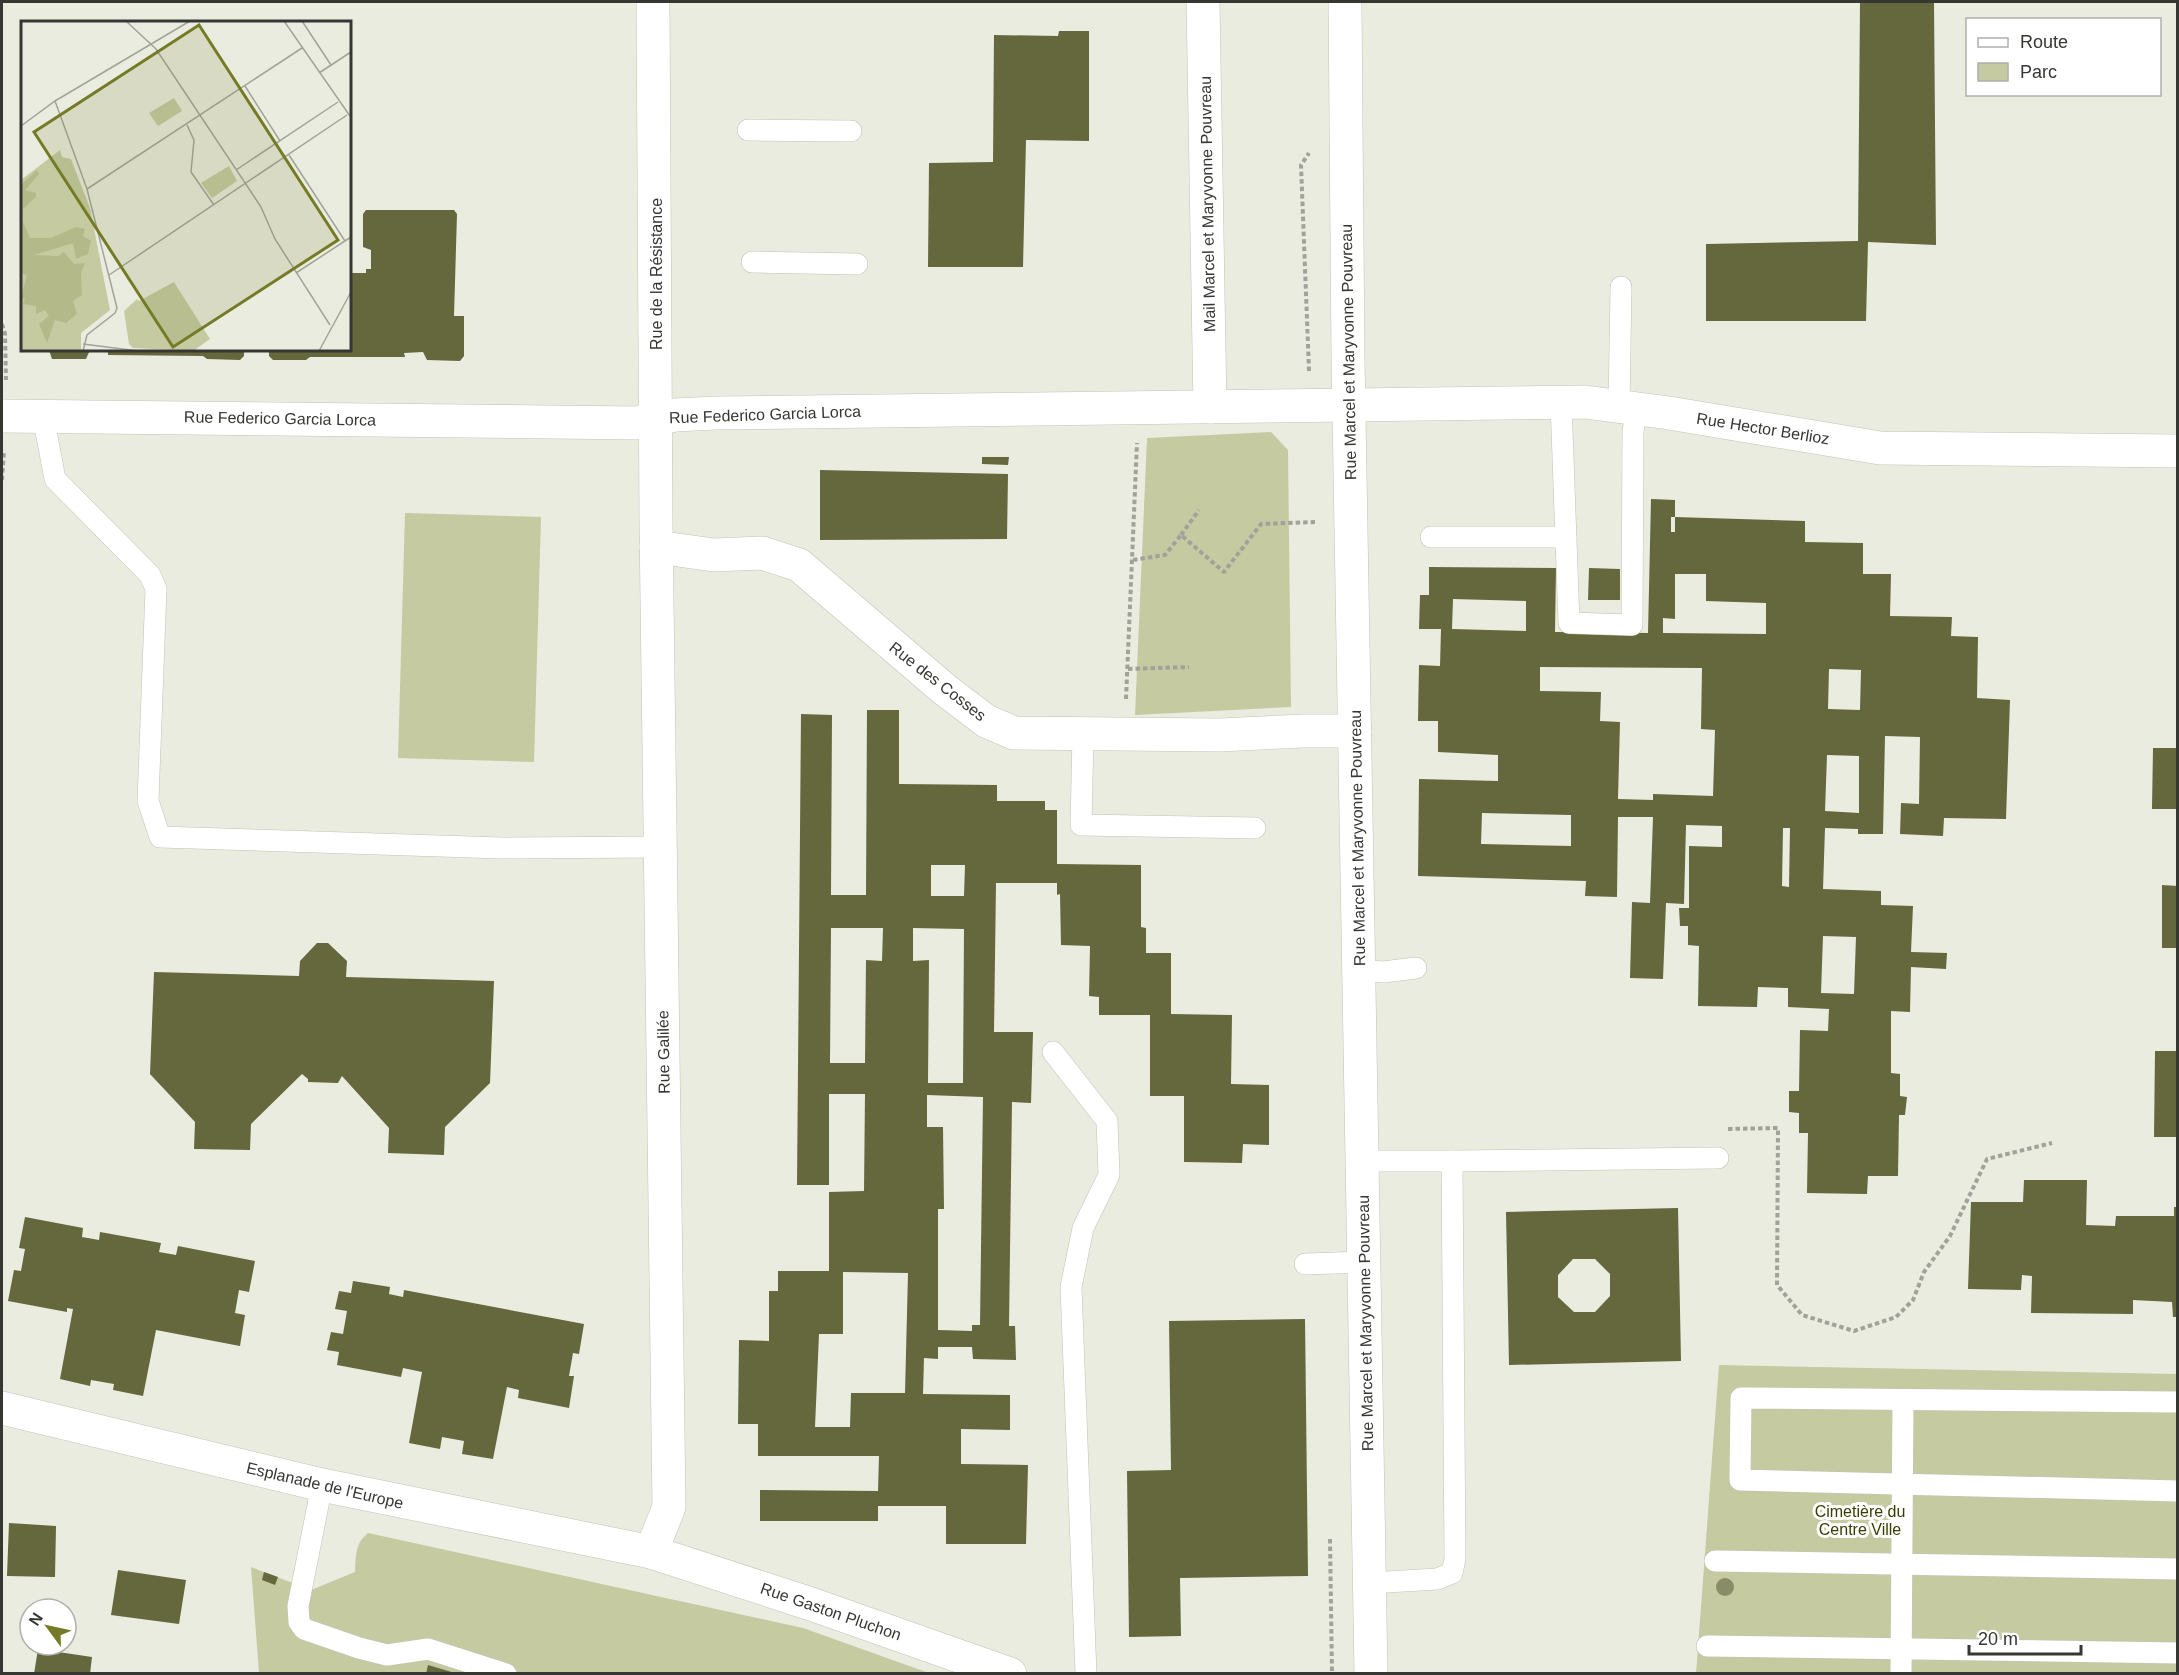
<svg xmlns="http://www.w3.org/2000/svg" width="2179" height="1675" font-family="Helvetica,sans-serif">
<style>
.green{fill:#c5caa1}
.building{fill:#64683c;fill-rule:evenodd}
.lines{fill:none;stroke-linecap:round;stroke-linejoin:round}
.service-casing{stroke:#c1c3b7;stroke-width:22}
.minor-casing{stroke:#c1c3b7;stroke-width:34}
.path{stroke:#a1a39a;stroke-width:4;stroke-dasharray:4.5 3;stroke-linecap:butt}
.service{stroke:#fff;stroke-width:21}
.minor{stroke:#fff;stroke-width:33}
.tree{fill:#898c66}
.labels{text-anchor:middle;stroke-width:6;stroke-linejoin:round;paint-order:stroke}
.street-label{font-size:16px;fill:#363732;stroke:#fff}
.park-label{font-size:16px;fill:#3a3d02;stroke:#fff}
.inset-road{fill:none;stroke:#a2a49a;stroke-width:1.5}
.view{fill:#757b25;fill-opacity:0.15;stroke:#757b25;stroke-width:3}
.inset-edge{fill:none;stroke:#363732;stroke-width:3}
</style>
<rect width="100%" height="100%" fill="#eaece0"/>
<!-- green -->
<g class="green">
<polygon points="1271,432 1288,450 1291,707 1135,715 1147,438"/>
<polygon points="405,513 541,517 534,762 398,758"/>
<polygon points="1719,1365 2177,1374 2177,1673 1696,1674"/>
<path d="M368 1533 803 1628 929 1673H259L251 1567 311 1590 355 1572C356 1556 355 1543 368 1533Z"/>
</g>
<!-- building -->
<g class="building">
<polygon points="1860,3 1934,3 1936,245 1868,242 1866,321 1706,321 1706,244 1858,241"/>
<polygon points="1059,31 1089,31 1089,141 1026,140 1023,267 928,267 929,163 993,162 994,35 1058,36"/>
<polygon points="366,210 454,210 457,214 454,316 464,316 464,356 460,361 427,360 423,352 404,353 405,357 310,357 306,360 273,360 269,356 269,350 350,350 350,273 366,273 366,269 371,269 371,250 363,247 363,214"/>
<polygon points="49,350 90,350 86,359 52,359"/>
<polygon points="108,350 244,350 244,356 240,360 207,359 203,356 108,355"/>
<polygon points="982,457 1009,457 1008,465 982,464"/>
<polygon points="820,470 1008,474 1007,539 820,540"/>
<path d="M1651 499 1675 500V517H1671V532H1675V517L1805 521V542L1863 543V574H1891L1890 616 1952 617 1951 636 1978 637 1977 698 2010 700 2006 819 1944 818 1943 836 1900 834 1901 803 1919 804 1920 737 1885 736 1883 834H1858V829L1825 828 1823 889 1881 891V905L1913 906 1911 952 1947 953 1946 969 1911 967 1910 1012 1891 1011V1073L1900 1074V1096L1907 1097 1905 1115H1899L1898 1176H1868L1867 1194 1807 1193 1808 1133H1799V1113L1789 1112V1091H1799L1800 1030 1828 1031 1829 1009 1788 1007V988L1758 987 1757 1007 1698 1006 1699 946 1688 945V926H1680L1679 908H1689V846L1722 847V826L1686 825 1684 904 1666 903 1663 979 1630 978 1632 902 1650 903 1653 817H1618L1617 897 1585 896 1586 881 1418 876 1419 779 1498 781V755L1438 752V721H1418L1419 665 1440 666 1441 629H1419L1420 595H1429V567L1556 568 1555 632 1648 633ZM1675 574H1706V601L1766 603V634L1663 633V618L1675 619ZM1453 599 1526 601V631L1452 629ZM1540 667 1702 668 1701 729 1715 730 1713 796 1653 794V800L1618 799 1620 722 1600 721 1601 692 1540 691ZM1829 669 1861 670 1860 710 1828 709ZM1827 755 1859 756V813L1825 811ZM1482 813 1571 815V846L1481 844ZM1783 828H1790L1789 887 1782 886ZM1823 936 1856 937 1854 994 1821 993Z"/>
<polygon points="1589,568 1620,569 1620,600 1588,600"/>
<path d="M867 710H899V784L997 785V801H1045V810H1057V864L1141 865V927L1146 928V953H1171V1014L1232 1015 1231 1084 1269 1085V1145L1243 1144 1242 1163 1184 1162V1096H1150V1015H1099V997L1089 996 1090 946 1061 945 1060 894 1057 895V883H996L994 1032H1033L1031 1103 1012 1102 1009 1326H1015L1016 1360 973 1359 972 1347H938V1359L924 1358 923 1394 1010 1395V1430L961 1429V1464L1028 1465 1026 1544H946V1506H878V1521H760V1490L878 1491 879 1456H758V1424H738L739 1340 769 1341V1291H778V1271H829V1192L864 1191 865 1094H829V1185H797L801 714 832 715 831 895H866ZM931 865H965L964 896H931ZM831 928H883L882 961 866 960 865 1063H830ZM913 928 964 929 963 1083H928L929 960 913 961ZM927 1095 983 1097 980 1325H972V1331L938 1330V1209H944L943 1127H927ZM843 1272 908 1273 905 1393H851L850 1427H815L819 1334H843Z"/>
<polygon points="2153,748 2178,748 2178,809 2152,809"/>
<polygon points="2162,885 2178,886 2178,948 2162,948"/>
<polygon points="317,943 328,943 347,961 346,977 494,981 490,1083 445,1127 444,1155 388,1153 389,1128 342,1076 338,1083 308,1082 308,1079 302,1074 251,1124 250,1150 194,1149 195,1122 150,1074 154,972 299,976 300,961"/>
<polygon points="2155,1051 2178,1051 2178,1137 2154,1137"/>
<polygon points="2024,1180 2087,1180 2086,1225 2115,1226 2116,1216 2174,1216 2174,1207 2178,1207 2178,1317 2173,1317 2172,1302 2133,1300 2133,1314 2031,1313 2032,1276 2022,1275 2021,1290 1968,1289 1971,1202 2023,1202"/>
<path d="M1678 1208 1681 1361 1509 1365 1506 1212ZM1573 1259H1595L1610 1274V1296L1595 1312H1574L1558 1297V1275Z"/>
<polygon points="25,1217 83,1228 82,1237 99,1240 100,1232 161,1243 159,1252 176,1255 178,1246 255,1261 249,1292 239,1290 235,1313 245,1315 240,1346 156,1330 143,1396 113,1390 114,1384 91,1380 90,1386 60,1379 73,1309 67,1308 67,1312 8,1301 14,1270 21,1271 25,1249 19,1248"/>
<polygon points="353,1281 390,1287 389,1294 403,1297 404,1290 584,1324 579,1354 573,1353 569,1376 574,1376 569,1408 518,1398 519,1390 507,1387 493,1459 462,1454 464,1441 442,1437 440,1449 409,1443 422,1372 403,1368 401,1377 337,1365 339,1352 327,1350 331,1332 343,1334 347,1311 335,1309 339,1291 351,1293"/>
<polygon points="1305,1319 1308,1576 1180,1578 1181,1636 1129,1637 1127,1471 1171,1470 1169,1321"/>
<polygon points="9,1523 56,1526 55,1577 7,1576"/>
<polygon points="118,1570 186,1580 179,1624 111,1615"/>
<polygon points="264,1572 278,1577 275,1585 262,1580"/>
<polygon points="38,1649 92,1657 90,1674 34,1674"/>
<polygon points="428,1665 455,1673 455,1674 426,1674"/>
</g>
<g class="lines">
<defs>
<g id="service">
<polyline points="748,130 851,131"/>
<polyline points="752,262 857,264"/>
<polyline points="1561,402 1569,623 1632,625 1633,432 1636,409"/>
<polyline points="1619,407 1621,287"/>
<polyline points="43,416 55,479 150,575 156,589 148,801 160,837 501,848 660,847"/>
<polyline points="1431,537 1566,537"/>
<polyline points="1083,735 1081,825 1255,828"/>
<polyline points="1360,970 1383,972 1416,968"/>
<polyline points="1053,1052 1107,1121 1109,1175 1083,1228 1071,1287 1086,1674"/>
<polyline points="1363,1161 1452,1161 1455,1559 1452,1573 1437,1579 1370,1583"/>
<polyline points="1452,1161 1718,1158"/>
<polyline points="1305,1264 1364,1262"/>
<polyline points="2178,1402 1741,1398 1740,1480 2178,1491"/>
<polyline points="322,1485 298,1606 299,1622 304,1629 359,1648 387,1655 428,1649 506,1674"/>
<polyline points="1715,1561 2178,1569"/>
<polyline points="1707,1646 2178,1653"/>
<polyline points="1901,1674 1903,1400"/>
</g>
<g id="minor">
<polyline points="1203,2 1210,407"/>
<polyline points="1345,2 1348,358 1371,1674"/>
<polyline points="2,416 636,423 675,415 716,413 1585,402 1669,413 1880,448 2178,451"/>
<polyline points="656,547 714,555 762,553 799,565 944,689 986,721 1014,733 1220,735 1303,731 1355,731"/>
<polyline points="2,1408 322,1485 651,1552 811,1604 1010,1674"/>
<polyline points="651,1552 669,1507 656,523 653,2"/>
</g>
</defs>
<!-- service casing -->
<use href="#service" class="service-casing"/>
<!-- minor casing -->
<use href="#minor" class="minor-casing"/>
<!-- path -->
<g class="path">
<polyline points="2,324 5,334 6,380"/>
<polyline points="1309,371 1301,165 1309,153"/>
<polyline points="2,480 4,450"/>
<polyline points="1181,535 1199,510"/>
<polyline points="1133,560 1165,555 1181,535 1224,572 1261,524 1315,522"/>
<polyline points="1128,669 1189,667"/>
<polyline points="1126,699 1137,443"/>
<polyline points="1728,1129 1778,1128 1777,1285 1802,1315 1854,1331 1896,1317 1913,1300 1924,1272 1950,1236 1987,1159 2052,1143"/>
<polyline points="1330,1539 1332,1674"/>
</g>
<!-- service -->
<use href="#service" class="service"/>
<!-- minor -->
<use href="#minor" class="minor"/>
</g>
<!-- trees -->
<circle class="tree" cx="1725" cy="1587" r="9"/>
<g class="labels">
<!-- street labels -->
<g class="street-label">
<text transform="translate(1207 204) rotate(-91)" y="6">Mail Marcel et Maryvonne Pouvreau</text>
<text transform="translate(656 274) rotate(-90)" y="6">Rue de la Résistance</text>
<text transform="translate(1348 352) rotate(-91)" y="6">Rue Marcel et Maryvonne Pouvreau</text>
<text transform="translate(765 414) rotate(-2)" y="6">Rue Federico Garcia Lorca</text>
<text transform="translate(280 418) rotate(1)" y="6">Rue Federico Garcia Lorca</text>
<text transform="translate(1763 428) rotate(9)" y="6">Rue Hector Berlioz</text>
<text transform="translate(938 681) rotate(38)" y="6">Rue des Cosses</text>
<text transform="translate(1357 838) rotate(-91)" y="6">Rue Marcel et Maryvonne Pouvreau</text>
<text transform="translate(663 1052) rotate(-91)" y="6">Rue Galilée</text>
<text transform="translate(1365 1323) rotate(-91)" y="6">Rue Marcel et Maryvonne Pouvreau</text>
<text transform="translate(325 1485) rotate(13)" y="6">Esplanade de l'Europe</text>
<text transform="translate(831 1611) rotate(19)" y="6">Rue Gaston Pluchon</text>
</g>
<!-- park labels -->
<g class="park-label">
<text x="1860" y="1517">Cimetière du<tspan x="1860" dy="18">Centre Ville</tspan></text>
</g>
</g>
<!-- overview -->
<g transform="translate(21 21)">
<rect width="330" height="330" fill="#eaece0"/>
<path d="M153 77 161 90 137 105 128 92ZM39 129 41 136 50 138 69 187 89 289 60 312V330H0V159ZM208 145 216 160 191 177 180 162ZM153 261 189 318 172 330 112 327 108 323 103 290 116 278 118 280Z" fill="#c5caa1"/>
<path d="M16 149 18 153 4 169 15 172V176L2 188V201L9 217H30L55 206 64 208 62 215 70 220 67 233 55 238 52 222 13 234 37 235 43 231 53 243 64 242 60 252 61 274 52 280 56 293 45 302 34 299 26 322 18 303 28 295 24 289 15 293V285L2 283 4 277H0L6 254 0 252V164Z" fill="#b4b98a"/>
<path class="inset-road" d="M105 0 135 28 240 186 254 218 309 304M263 0 329 95M281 0 310 44M298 52 330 31M224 65 259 120M34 80 66 168 96 287 94 292 66 314 62 330M166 104 173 119 170 151 193 184M0 105 34 80 169 0M268 134 324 220M215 149 317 81M66 168 281 27M275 252 330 216M88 254 326 94M62 323 117 330M298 330 330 271"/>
<path class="view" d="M178 4 317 219 152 326 13 111Z"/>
<rect width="330" height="330" class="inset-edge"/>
</g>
<!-- border -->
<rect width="2179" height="1675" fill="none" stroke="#363732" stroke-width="6"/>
<!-- legend -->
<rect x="1966" y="18" width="195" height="78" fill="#ffffff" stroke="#afafad" stroke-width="1.5"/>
<rect x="1978" y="38" width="30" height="9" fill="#ffffff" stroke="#afafad" stroke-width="1.5"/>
<text x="2020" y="48" font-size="18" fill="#363732">Route</text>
<rect x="1978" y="63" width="30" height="18" fill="#c5caa1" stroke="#afafad" stroke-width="1.5"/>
<text x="2020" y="78" font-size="18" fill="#363732">Parc</text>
<!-- north arrow -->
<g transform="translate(48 1627) rotate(303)"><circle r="28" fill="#ffffff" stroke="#afafad" stroke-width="1.5"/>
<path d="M0-4.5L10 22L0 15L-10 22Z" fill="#757b25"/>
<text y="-9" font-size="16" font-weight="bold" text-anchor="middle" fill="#363732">N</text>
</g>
<!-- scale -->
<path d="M1969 1645v9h112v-9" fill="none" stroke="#363732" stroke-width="3"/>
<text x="1978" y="1645" font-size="18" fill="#363732" stroke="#ffffff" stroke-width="4.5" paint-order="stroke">20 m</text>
</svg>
